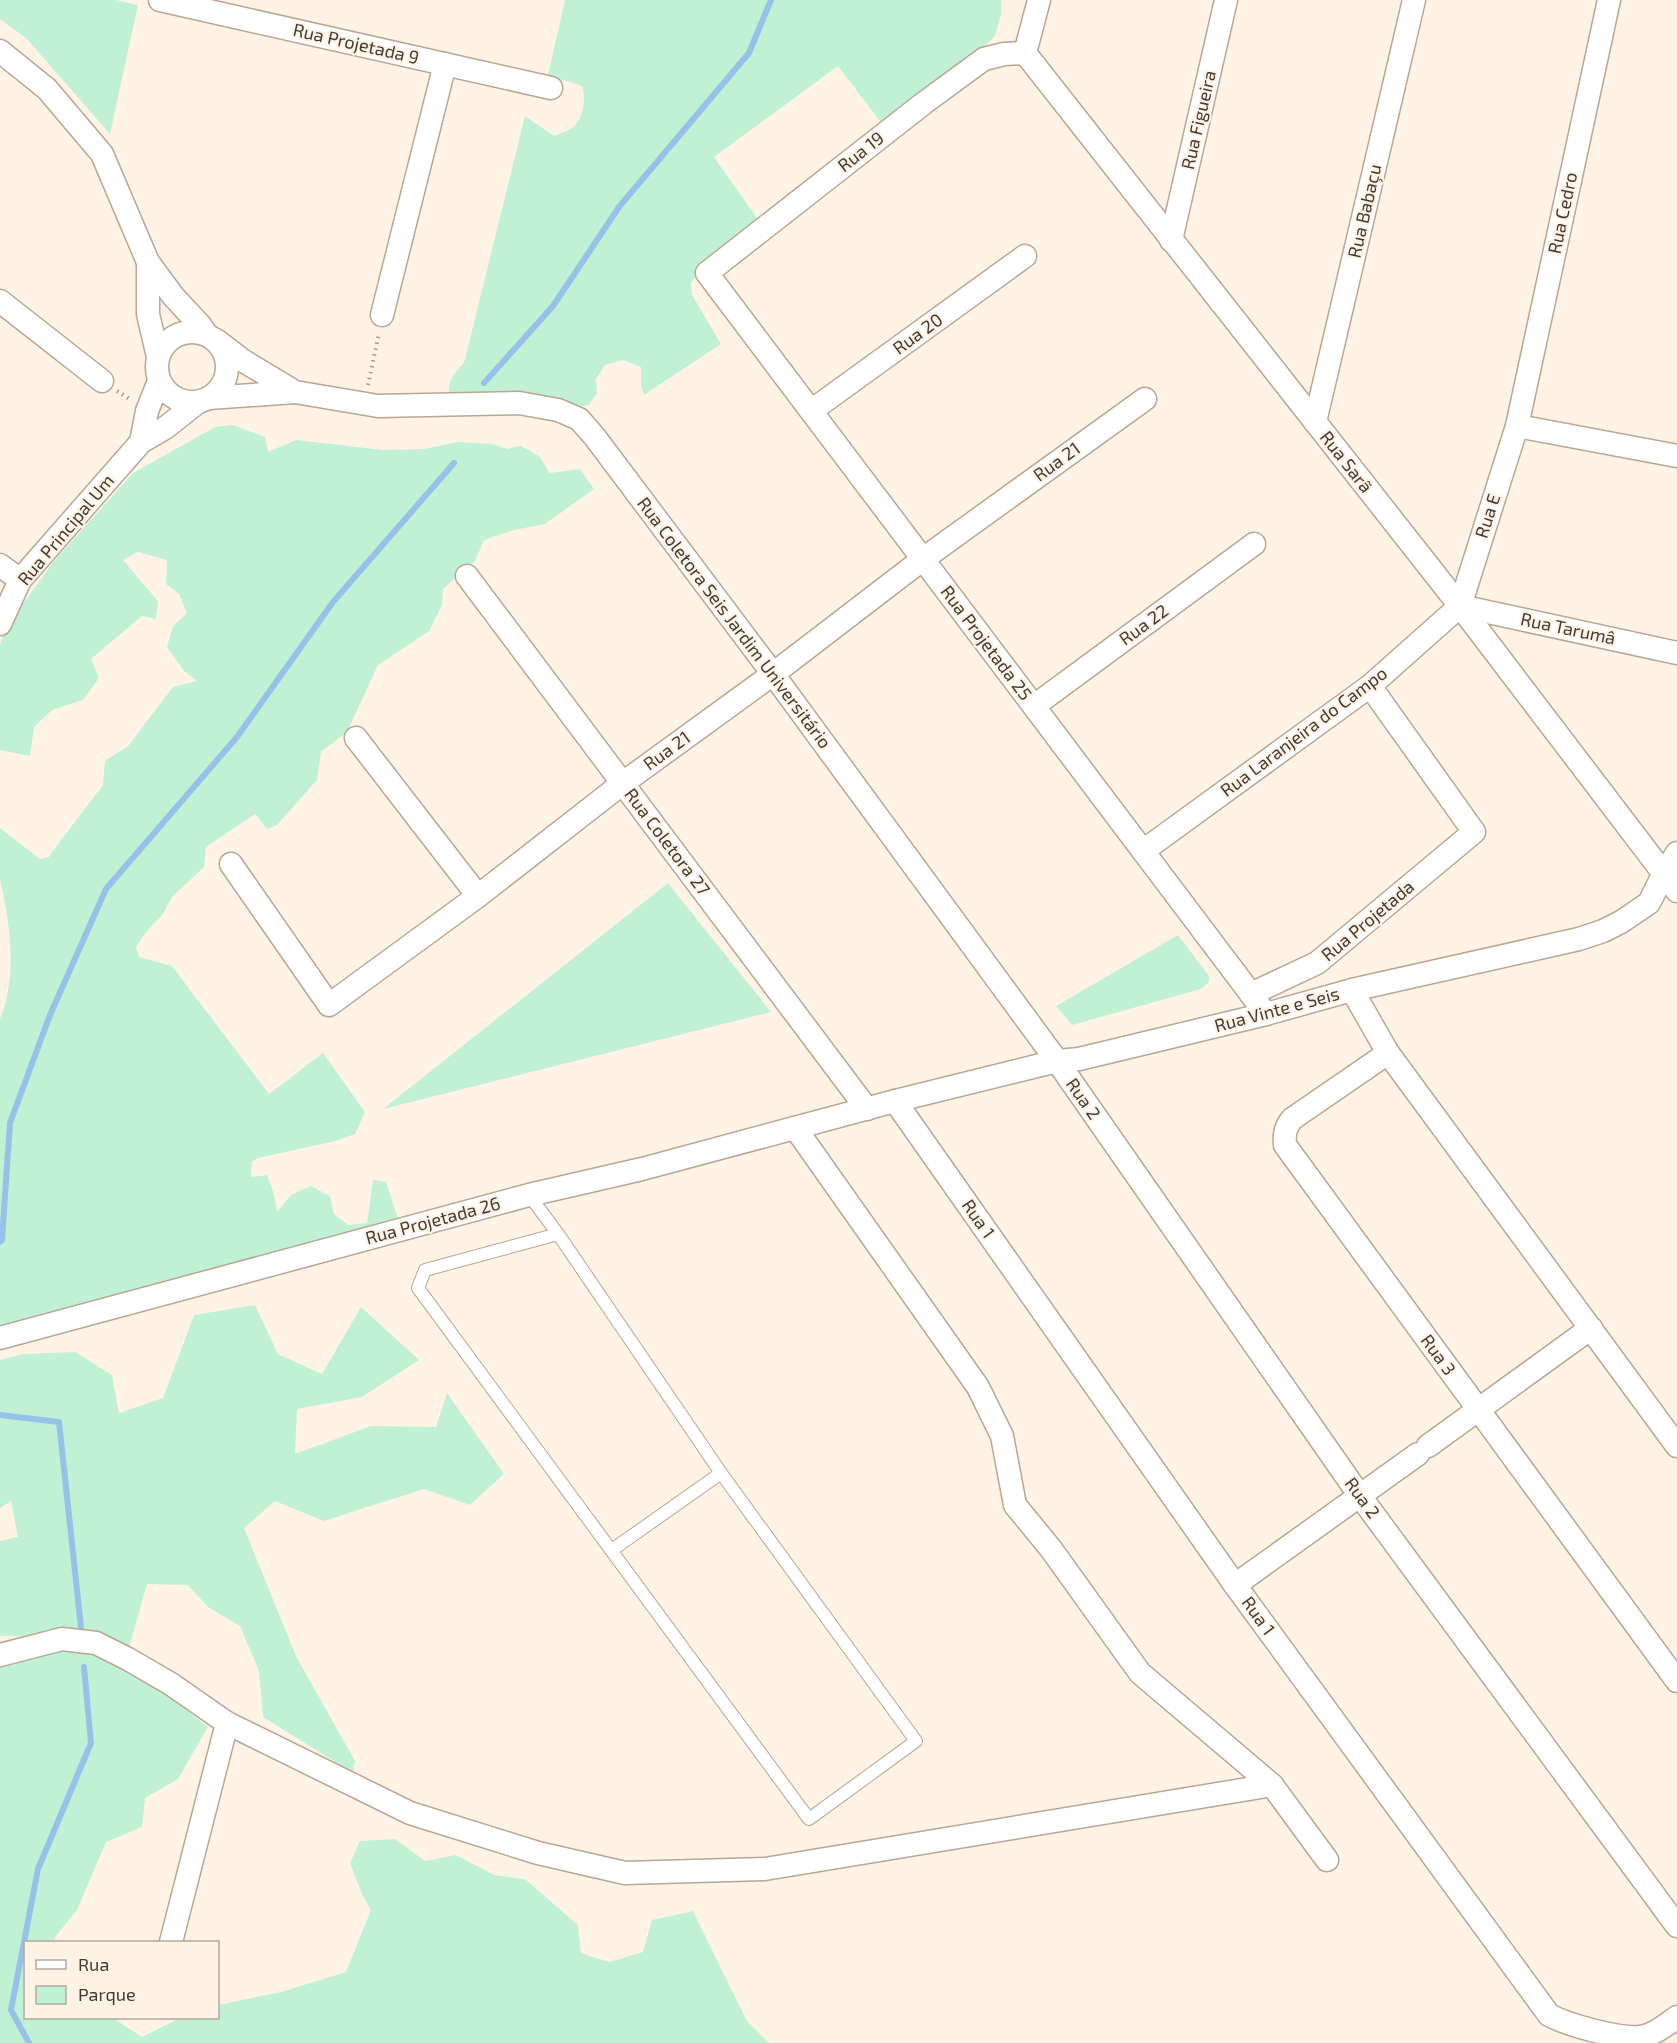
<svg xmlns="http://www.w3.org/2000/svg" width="1677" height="2043" font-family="'Exo 2',sans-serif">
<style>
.green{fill:#c0f1d4}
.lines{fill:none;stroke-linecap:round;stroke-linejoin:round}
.stream{stroke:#96c2ea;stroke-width:6}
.service-casing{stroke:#b9a693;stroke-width:14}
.minor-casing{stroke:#b9a693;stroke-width:25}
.path{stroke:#a49a90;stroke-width:4;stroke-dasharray:1.5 4.5;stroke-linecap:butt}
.service{stroke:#fff;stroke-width:12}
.minor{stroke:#fff;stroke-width:22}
.labels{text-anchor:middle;stroke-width:4.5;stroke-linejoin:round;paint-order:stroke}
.street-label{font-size:18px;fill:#433b33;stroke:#fff3e6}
</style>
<rect width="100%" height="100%" fill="#fff3e6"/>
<!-- green -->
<g class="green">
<polygon points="0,0 116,0 138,5 110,134 26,38 0,19"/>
<path d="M565 0H1001V15L995 36 963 67 883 125 838 66 714 157 759 221 699 272 691 283 692 295 721 344 644 395 641 385V367L623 360 605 365 596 379 597 393 589 405 574 407 449 396C448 380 453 374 464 363L525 116 554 136C559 134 568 131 572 128 584 118 586 99 582 86L548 75Z"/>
<path d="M233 425 265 437 268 452 296 440 383 450 424 449 457 442 492 444 507 449 521 446 539 456 550 473 580 469 594 489 545 524 514 530 484 540 475 561 443 589 442 605 429 631 378 665 347 732 321 752 317 780 277 825 267 829 255 814 206 847 204 867 172 897 163 914 146 932 136 947 139 957 172 966 269 1094 323 1053 365 1112 355 1134 335 1141 258 1158 252 1162 251 1177 267 1175 274 1194 277 1212 291 1195 311 1186 330 1196 334 1214 348 1225 367 1223 373 1180 386 1182 398 1219 0 1334V1019C18 974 10 925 0 879 0 863 0 844 0 828L40 859 49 857 55 848 103 785 105 761 128 746 173 687 197 681 184 671 167 647 173 626 187 613 179 594 166 584 167 560 138 552 123 560 158 601 156 619 142 616 91 659 99 678 83 700 52 710 34 727 30 756 0 750V645L6 627 55 560 133 473 215 427Z"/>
<polygon points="668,883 771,1012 383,1109"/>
<polygon points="1178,935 1209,976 1209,982 1201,989 1072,1025 1056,1006"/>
<polygon points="255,1305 278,1354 322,1374 361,1307 419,1360 362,1397 297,1409 295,1454 371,1426 436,1427 447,1393 504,1474 470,1505 424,1489 324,1521 275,1501 244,1528 296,1656 355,1761 353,1773 263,1717 259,1671 240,1626 208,1607 188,1585 147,1584 125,1662 208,1727 178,1779 145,1798 142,1827 106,1842 77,1910 56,1936 54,1942 26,1942 26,2018 113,2018 142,2037 180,2018 218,2018 218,2005 281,1992 346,1972 371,1910 362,1894 350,1863 360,1841 395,1839 425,1861 456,1855 494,1875 525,1879 578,1925 581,1953 609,1962 643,1952 652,1920 693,1911 747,2021 769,2043 0,2043 0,1646 58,1636 0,1636 0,1541 18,1537 11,1501 0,1508 0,1360 23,1354 75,1352 112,1375 119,1413 163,1398 194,1315"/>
</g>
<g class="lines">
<!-- stream -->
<g class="stream">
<polyline points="484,383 553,306 619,207 749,53 771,0"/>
<polyline points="0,1242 2,1240 10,1123 50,1015 106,889 237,737 333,602 454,463"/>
<polyline points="0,1415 59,1422 82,1637"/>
<polyline points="29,2043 11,2010 38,1869 91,1743 84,1667"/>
</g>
<defs>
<g id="service">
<polyline points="529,1195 558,1234 721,1473 916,1741 809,1819 418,1288 425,1270 558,1234"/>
<polyline points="612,1550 721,1473"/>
</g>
<g id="minor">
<polyline points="160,0 551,88"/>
<polyline points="0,51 47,89 102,154 148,262 173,296 200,325 206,334"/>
<polyline points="1025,53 1004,54 984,59 924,103 707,273 1266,1014"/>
<polyline points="1025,53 1460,606 1677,891"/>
<polyline points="1025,53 1039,0"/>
<polyline points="1171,240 1226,0"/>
<polyline points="148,262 148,314 158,357"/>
<polyline points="0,301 102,381"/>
<polyline points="382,315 445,64"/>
<circle cx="192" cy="367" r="35"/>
<polyline points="216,340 242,360 295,392 378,406 519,403 558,410 579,419 594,436 773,674 1057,1061 1360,1496 1677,1926"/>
<polyline points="209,398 295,392"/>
<polyline points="811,411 1025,256"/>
<polyline points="1315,422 1414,0"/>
<polyline points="1517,426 1677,456"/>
<polyline points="141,442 147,411 159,381"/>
<polyline points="0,565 20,580"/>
<polyline points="467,576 867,1109"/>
<polyline points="1460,606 1517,426 1609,0"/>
<polyline points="1460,606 1677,653"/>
<polyline points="0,624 20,580 141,442 165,428 198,402"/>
<polyline points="1034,706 1254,544"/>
<polyline points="356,738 478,896"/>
<polyline points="1143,851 1370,686 1460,606"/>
<polyline points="231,864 329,1005 478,896 623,783 773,674 923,559 1145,399"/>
<polyline points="1352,990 1388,1053 1677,1446"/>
<polyline points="1251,994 1317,963 1474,832 1370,686"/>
<path d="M1388 1053 1292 1119C1285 1128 1284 1134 1285 1145L1677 1681"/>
<path d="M895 1101 1235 1585 1549 2015C1568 2025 1618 2039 1640 2037 1654 2035 1666 2025 1677 2017"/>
<polyline points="796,1129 978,1387 1002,1436 1015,1505 1051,1549 1140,1673 1272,1785 1327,1860"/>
<polyline points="0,1338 529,1195 642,1169 895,1101 1057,1061 1079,1059 1266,1014 1352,990 1579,939 1603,931 1621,922 1649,903 1664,873 1677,853"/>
<polyline points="1428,1446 1591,1328"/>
<polyline points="1235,1585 1418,1454"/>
<polyline points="0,1655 62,1639 96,1643 128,1659 171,1684 227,1723 410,1813 538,1853 625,1873 765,1869 1272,1785"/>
<polyline points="171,1942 227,1723"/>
</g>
</defs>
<!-- service casing -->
<use href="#service" class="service-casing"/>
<!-- minor casing -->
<use href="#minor" class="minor-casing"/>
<!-- path -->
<g class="path">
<polyline points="368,385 379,333"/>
<polyline points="117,391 131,400"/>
</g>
<!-- service -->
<use href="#service" class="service"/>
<!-- minor -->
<use href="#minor" class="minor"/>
</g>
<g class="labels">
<!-- street labels -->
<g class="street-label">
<text transform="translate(356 44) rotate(13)" y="6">Rua Projetada 9</text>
<text transform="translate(1199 120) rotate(-77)" y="6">Rua Figueira</text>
<text transform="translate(861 152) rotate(-38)" y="6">Rua 19</text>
<text transform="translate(1365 211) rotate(-77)" y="6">Rua Babaçu</text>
<text transform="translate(1563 213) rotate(-78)" y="6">Rua Cedro</text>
<text transform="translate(918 334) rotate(-36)" y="6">Rua 20</text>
<text transform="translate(1057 462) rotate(-36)" y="6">Rua 21</text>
<text transform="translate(1346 462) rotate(52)" y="6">Rua Sarã</text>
<text transform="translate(1488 516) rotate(-72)" y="6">Rua E</text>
<text transform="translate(66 530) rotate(-50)" y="6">Rua Principal Um</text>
<text transform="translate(734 623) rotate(53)" y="6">Rua Coletora Seis Jardim Universitário</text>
<text transform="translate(1144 625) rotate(-36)" y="6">Rua 22</text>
<text transform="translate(1568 629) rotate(12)" y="6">Rua Tarumâ</text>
<text transform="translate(986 643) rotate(53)" y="6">Rua Projetada 25</text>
<text transform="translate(1304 732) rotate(-37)" y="6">Rua Laranjeira do Campo</text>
<text transform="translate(667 751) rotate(-36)" y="6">Rua 21</text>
<text transform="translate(667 842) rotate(53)" y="6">Rua Coletora 27</text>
<text transform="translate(1368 921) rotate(-40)" y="6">Rua Projetada</text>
<text transform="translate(1277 1010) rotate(-15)" y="6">Rua Vinte e Seis</text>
<text transform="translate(1083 1099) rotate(55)" y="6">Rua 2</text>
<text transform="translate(978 1219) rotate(55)" y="6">Rua 1</text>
<text transform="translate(433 1221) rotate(-15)" y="6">Rua Projetada 26</text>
<text transform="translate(1438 1355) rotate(54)" y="6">Rua 3</text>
<text transform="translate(1362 1498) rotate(54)" y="6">Rua 2</text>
<text transform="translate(1258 1616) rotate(54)" y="6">Rua 1</text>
</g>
</g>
<!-- legend -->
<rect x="24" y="1941" width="195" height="78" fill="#fff3e6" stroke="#b4a99e" stroke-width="1.5"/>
<rect x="36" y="1960" width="30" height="9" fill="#ffffff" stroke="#b4a99e" stroke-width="1.5"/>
<text x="78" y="1971" font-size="18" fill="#433b33">Rua</text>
<rect x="36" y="1986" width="30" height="18" fill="#c0f1d4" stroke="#b4a99e" stroke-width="1.5"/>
<text x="78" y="2001" font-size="18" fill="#433b33">Parque</text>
</svg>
